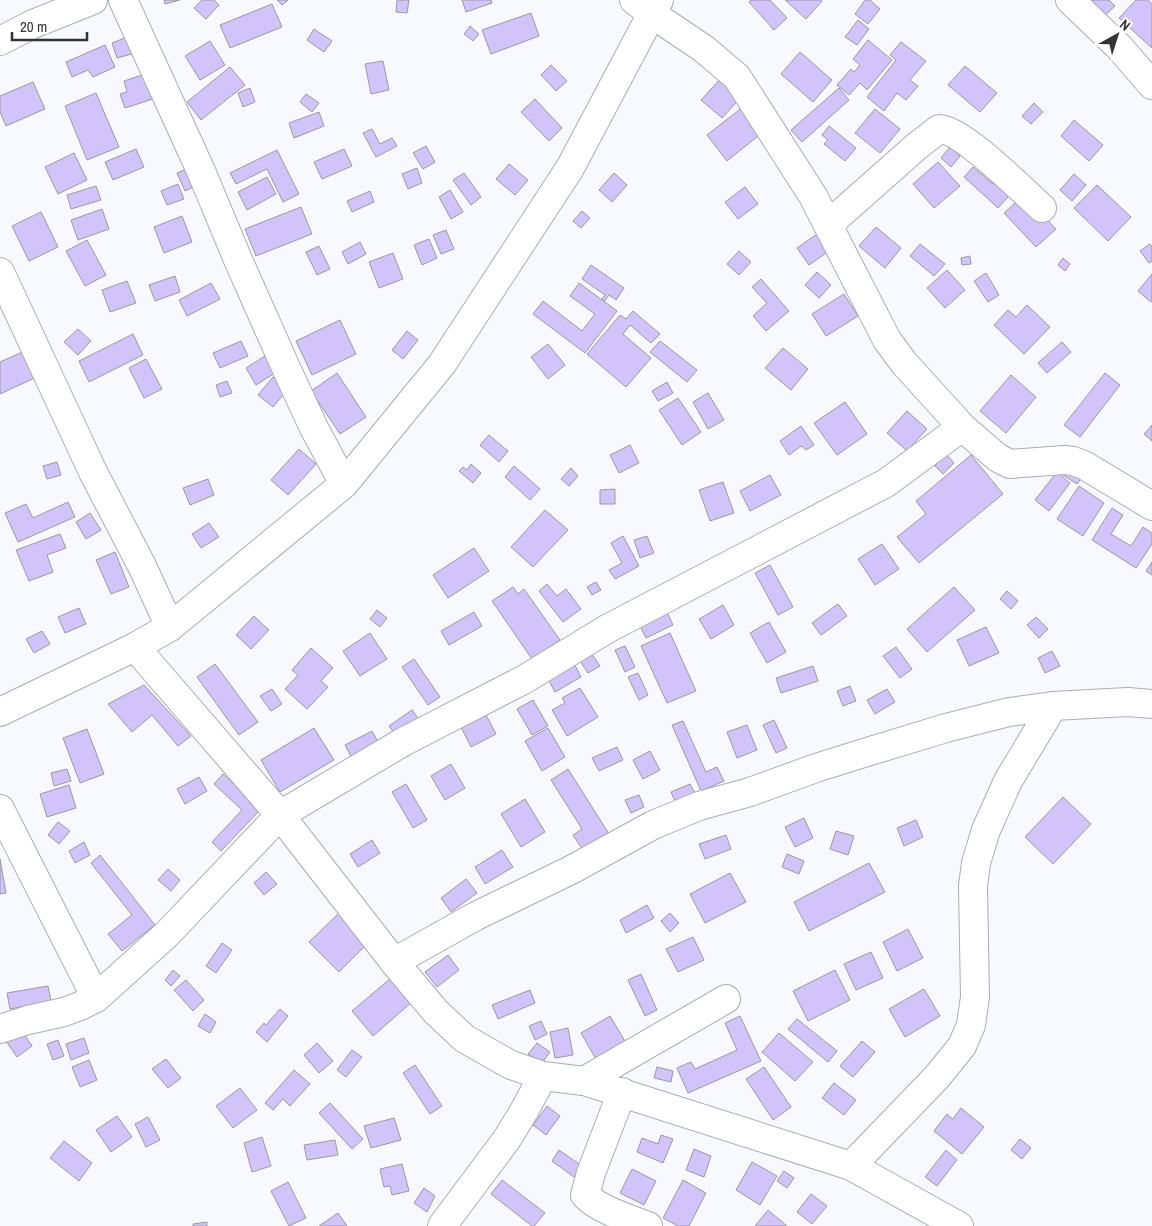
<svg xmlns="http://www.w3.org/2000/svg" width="1152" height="1226" font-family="'Archivo Narrow',sans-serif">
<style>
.building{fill:#d2c3fa;stroke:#9b9aa0}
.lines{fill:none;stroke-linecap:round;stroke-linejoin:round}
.minor-casing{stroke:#abadb3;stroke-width:30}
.tertiary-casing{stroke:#abadb3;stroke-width:30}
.minor{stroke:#fff;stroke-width:28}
.tertiary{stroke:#fff;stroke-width:28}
</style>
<rect width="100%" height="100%" fill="#f7f9fe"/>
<!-- building -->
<g class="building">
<polygon points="164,0 180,0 165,4"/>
<polygon points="202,0 214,0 219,5 206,19 194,8"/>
<polygon points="277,0 288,0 282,5"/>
<polygon points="397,0 409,0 407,13 396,12"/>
<polygon points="462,0 491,0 492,3 466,12"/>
<polygon points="751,0 770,0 787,18 774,30 749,2"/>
<polygon points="785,0 821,0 822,1 806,19"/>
<polygon points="865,0 870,0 880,9 868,24 855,14"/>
<polygon points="1082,0 1109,0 1115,6 1101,19"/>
<polygon points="1136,0 1148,0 1152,4 1152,48 1119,18"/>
<polygon points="272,4 282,27 230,48 220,25"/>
<polygon points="531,13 539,36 491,54 482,30"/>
<polygon points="858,20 869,29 857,45 845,37"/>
<polygon points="470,26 479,34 473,41 464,34"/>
<polygon points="314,29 332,41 324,52 307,40"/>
<polygon points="127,37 132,54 117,58 112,43"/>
<polygon points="868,40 892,60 867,90 860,83 849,95 837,85 851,69 854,72 860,65 853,59"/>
<polygon points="210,41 225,65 200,80 185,56"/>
<polygon points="901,42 926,61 910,80 918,86 906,100 897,93 884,111 867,97 896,60 890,55"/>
<polygon points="105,45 115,67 93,77 88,70 72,77 66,62"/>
<polygon points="800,52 832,80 813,102 781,74"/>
<polygon points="383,61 389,90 371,94 365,64"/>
<polygon points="551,65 567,81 556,91 541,75"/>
<polygon points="965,66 997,93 980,112 948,85"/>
<polygon points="230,67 245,85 201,120 187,102"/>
<polygon points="148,73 156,98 125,108 120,94 127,92 124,81"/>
<polygon points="723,76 743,95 722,118 701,100"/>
<polygon points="33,82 45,109 6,126 0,112 0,96"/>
<polygon points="250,88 255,102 243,107 238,93"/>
<polygon points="839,88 849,100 802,142 791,130"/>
<polygon points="96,93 119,147 87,160 65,106"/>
<polygon points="306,94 319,103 312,112 300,102"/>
<polygon points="535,99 562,128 549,141 521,112"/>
<polygon points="1034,103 1043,112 1031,124 1022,116"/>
<polygon points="743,107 763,132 727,161 707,135"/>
<polygon points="875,109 900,129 880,153 855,133"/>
<polygon points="319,112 324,126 294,138 289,123"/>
<polygon points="1074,120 1103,145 1089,161 1061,136"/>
<polygon points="829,126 856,148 845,161 824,144 828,140 822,135"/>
<polygon points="372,129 380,144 392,138 397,146 376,157 363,133"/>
<polygon points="426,146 435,162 423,169 413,153"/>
<polygon points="950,147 960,156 951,167 941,158"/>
<polygon points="136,149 144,167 113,180 105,162"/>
<polygon points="344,149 352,166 322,179 314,162"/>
<polygon points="277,150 299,194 283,202 267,169 236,184 230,173"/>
<polygon points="74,153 87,180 58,194 45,167"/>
<polygon points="938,162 960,186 934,208 913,184"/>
<polygon points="509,164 528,180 515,195 496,179"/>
<polygon points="973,167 993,184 1002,174 1017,187 998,208 964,177"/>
<polygon points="189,168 198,185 185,191 177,173"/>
<polygon points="417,168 422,183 408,189 402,174"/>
<polygon points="464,173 481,197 471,205 453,180"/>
<polygon points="614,173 627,185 612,202 599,190"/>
<polygon points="1074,174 1086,185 1072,201 1060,190"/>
<polygon points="267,177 276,194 247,210 238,192"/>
<polygon points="178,184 184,199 167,205 161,191"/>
<polygon points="1097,185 1131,217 1108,241 1074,208"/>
<polygon points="96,186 101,200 71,209 67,195"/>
<polygon points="745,187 758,204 738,219 725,202"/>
<polygon points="450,190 463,212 451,219 439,197"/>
<polygon points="370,191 374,202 352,212 347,201"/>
<polygon points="1024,195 1056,229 1036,247 1004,213"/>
<polygon points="301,207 312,234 256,256 245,229"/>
<polygon points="102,209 109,229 78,240 71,220"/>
<polygon points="582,211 590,218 581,228 573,221"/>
<polygon points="41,212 58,247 29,261 12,226"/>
<polygon points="182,216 192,242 164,253 154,227"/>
<polygon points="876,227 901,248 885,268 859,246"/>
<polygon points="446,230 454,249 441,254 433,235"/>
<polygon points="817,234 829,251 809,265 797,248"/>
<polygon points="429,239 437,258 422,265 414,245"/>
<polygon points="87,240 106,275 85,286 66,251"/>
<polygon points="360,242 366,254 348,264 342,252"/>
<polygon points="920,244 945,264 934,276 910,256"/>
<polygon points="1150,244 1152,247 1152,261 1149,263 1140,251"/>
<polygon points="319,246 330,269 317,275 306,252"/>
<polygon points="739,251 751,262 739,275 727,264"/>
<polygon points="393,253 403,279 379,288 369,262"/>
<polygon points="970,256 971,264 962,265 961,258"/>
<polygon points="1063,258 1070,264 1065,271 1058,265"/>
<polygon points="591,265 624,288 616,300 609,295 604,302 602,299 605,295 582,279"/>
<polygon points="947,270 965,290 945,308 927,288"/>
<polygon points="817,272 831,285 819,298 805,285"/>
<polygon points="986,273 999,295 988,302 974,281"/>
<polygon points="1152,274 1152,300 1151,302 1138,291"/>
<polygon points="175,276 180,292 155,301 149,285"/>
<polygon points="761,279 789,311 766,331 753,316 767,303 752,287"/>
<polygon points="127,281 136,303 110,312 102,290"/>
<polygon points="211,283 220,299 187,316 179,300"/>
<polygon points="579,283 617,311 585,353 533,314 543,301 582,331 595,314 570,296"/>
<polygon points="844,294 858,316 826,336 812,314"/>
<polygon points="1027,305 1050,327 1024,354 994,325 1008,310 1016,317"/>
<polygon points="633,311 660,334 651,343 630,325 623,334 651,358 626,387 587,354 620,315 626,319"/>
<polygon points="340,320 356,354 312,375 296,341"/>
<polygon points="78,329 91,341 78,355 64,342"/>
<polygon points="407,331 418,340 403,359 392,350"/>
<polygon points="133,334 143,355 89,382 79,361"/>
<polygon points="241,341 248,356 220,368 213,353"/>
<polygon points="660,341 697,370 687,382 650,352"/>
<polygon points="1062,342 1071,352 1047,373 1038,363"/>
<polygon points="548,344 565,365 548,379 531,357"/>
<polygon points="783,348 808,369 791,390 765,368"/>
<polygon points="27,350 39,376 0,394 0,362"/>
<polygon points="265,356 275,373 256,385 246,368"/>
<polygon points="146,359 162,389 144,398 129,368"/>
<polygon points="337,373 366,417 340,434 311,391"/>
<polygon points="1105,373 1120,385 1080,437 1064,425"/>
<polygon points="1011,375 1036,397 1006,433 980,411"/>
<polygon points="273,377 288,389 273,407 258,395"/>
<polygon points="227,381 232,393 220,397 216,385"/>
<polygon points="667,382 673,393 658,401 652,391"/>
<polygon points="708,393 724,420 708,429 693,402"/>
<polygon points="678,398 701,432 682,445 659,410"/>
<polygon points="845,402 867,434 837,455 814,423"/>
<polygon points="907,411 927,429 907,451 887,433"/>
<polygon points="1152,425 1152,441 1144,434"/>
<polygon points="801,426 814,445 806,450 801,446 789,455 780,441"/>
<polygon points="489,435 508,451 499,462 480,445"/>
<polygon points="630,445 639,463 619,473 610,455"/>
<polygon points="299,449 316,464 288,495 271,480"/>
<polygon points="946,454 954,463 943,474 935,466"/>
<polygon points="971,455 1003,494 919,563 897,537 926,514 916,501"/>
<polygon points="57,462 61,475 47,479 43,466"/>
<polygon points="471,464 481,473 473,483 459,471 463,467 467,470"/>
<polygon points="514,466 540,489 530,500 505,477"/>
<polygon points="1069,466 1083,476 1077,484 1063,475"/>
<polygon points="571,468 578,476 569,486 561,479"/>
<polygon points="1057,472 1070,483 1049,511 1035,500"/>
<polygon points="770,475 781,495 750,511 740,491"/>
<polygon points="208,479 214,495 190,505 183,488"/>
<polygon points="723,482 734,513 710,521 699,490"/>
<polygon points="1079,486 1104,503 1083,536 1057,519"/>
<polygon points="615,489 615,504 600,504 600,490"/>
<polygon points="68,502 75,517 18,542 5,513 26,504 33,518"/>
<polygon points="1112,508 1123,515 1111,534 1131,546 1143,527 1152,533 1152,544 1136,568 1092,540"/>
<polygon points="545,510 568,530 533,567 511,547"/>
<polygon points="90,513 101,530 86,539 76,522"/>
<polygon points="209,523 219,537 201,548 192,534"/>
<polygon points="60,534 66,548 47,555 53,572 29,581 16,550"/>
<polygon points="623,536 639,566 615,579 609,570 622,563 611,543"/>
<polygon points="647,536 654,553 640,558 634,540"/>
<polygon points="882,544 899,569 875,585 858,559"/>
<polygon points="474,548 489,571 448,598 433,575"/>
<polygon points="115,552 129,587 111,594 96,560"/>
<polygon points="1152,562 1152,575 1146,571"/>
<polygon points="770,565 793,607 778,615 755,573"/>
<polygon points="596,582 601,590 592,595 587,587"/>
<polygon points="547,584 557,596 566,589 581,609 563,622 539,591"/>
<polygon points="513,587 518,594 524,589 560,640 532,659 492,601"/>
<polygon points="954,587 975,610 927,652 907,629"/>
<polygon points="1007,591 1018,601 1011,609 1000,599"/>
<polygon points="838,604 847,616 821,635 812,623"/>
<polygon points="723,605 734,625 711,639 699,619"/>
<polygon points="664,606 673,625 646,638 639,624"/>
<polygon points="79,608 86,624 65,633 58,617"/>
<polygon points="377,610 387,618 380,627 370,619"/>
<polygon points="474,612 482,626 449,645 441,631"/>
<polygon points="254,616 269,630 251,649 236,635"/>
<polygon points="1036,617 1048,629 1039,638 1027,625"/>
<polygon points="769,622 786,652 767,663 750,633"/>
<polygon points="986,627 999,653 969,666 957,640"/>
<polygon points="42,631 50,644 34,653 26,639"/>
<polygon points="370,633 387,659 360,676 343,651"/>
<polygon points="670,633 696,691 667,703 641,646"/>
<polygon points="625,646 635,667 625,672 615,650"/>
<polygon points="896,647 912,669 900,678 883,656"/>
<polygon points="311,648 333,668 321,681 328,687 307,709 285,689 298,675 292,670"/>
<polygon points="1052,651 1060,666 1045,673 1038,658"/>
<polygon points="591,653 600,666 588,673 580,661"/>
<polygon points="414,659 440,697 428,705 402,667"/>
<polygon points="574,663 581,677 555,692 547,677"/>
<polygon points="215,664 258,722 239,735 197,677"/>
<polygon points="813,666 818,681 781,693 776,678"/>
<polygon points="638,673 648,695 639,700 628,677"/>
<polygon points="144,685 191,736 178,746 152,715 132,732 108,704"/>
<polygon points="850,686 856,701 843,706 837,691"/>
<polygon points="580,688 598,717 567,736 552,710 565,703 562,698"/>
<polygon points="272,689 282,704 271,711 260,696"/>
<polygon points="887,689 895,702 875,714 867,700"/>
<polygon points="533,700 548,726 532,735 517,709"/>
<polygon points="412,710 420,721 397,737 389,726"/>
<polygon points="485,713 496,734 471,747 460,725"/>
<polygon points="774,720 787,748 776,753 763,725"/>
<polygon points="683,721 706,772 717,767 724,781 701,791 672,725"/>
<polygon points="747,725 757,750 737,758 727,732"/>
<polygon points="314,728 334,760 280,792 261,760"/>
<polygon points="548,728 565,757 542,771 525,741"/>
<polygon points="87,729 104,774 80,783 63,738"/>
<polygon points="372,731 379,744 352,758 345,745"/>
<polygon points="617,747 623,760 599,771 592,758"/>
<polygon points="650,751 660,770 643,779 633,760"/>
<polygon points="451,764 465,788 445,800 431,776"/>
<polygon points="67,769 71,781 54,786 51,773"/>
<polygon points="568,769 609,834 583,850 573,835 582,829 551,780"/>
<polygon points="223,774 261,809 221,851 212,842 242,810 214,784"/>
<polygon points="199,777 207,791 185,804 177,789"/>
<polygon points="406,784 427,820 413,828 392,792"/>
<polygon points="690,784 698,799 678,808 671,792"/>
<polygon points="69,785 76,808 47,817 40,794"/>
<polygon points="639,795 644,807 631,813 625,800"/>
<polygon points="1063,797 1091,824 1053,864 1025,837"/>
<polygon points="525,799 545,832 521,847 501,814"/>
<polygon points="804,818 813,838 795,847 785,827"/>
<polygon points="916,820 923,837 904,846 897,828"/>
<polygon points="58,822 70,831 59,844 48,835"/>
<polygon points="836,831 854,836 848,855 830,849"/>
<polygon points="726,835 731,849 705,859 699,844"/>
<polygon points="372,840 380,853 358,867 350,854"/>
<polygon points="84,842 90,855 75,863 69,851"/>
<polygon points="502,850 513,867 485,884 475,867"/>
<polygon points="787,854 804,861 799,874 782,867"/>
<polygon points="100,855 155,925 122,951 108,934 132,915 91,863"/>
<polygon points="0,859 6,893 0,894"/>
<polygon points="869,863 885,892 809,931 794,902"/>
<polygon points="168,869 180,880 171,891 158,880"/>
<polygon points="266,872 277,884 264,895 254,883"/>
<polygon points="730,873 746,902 705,923 690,894"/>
<polygon points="466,879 477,893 451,912 441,898"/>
<polygon points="647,905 654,918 626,933 620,920"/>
<polygon points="340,912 369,942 339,972 309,942"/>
<polygon points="670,913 679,923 670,932 661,921"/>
<polygon points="908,929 923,958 897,971 883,942"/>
<polygon points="693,937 704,960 678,972 666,949"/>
<polygon points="222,943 232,950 216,973 206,966"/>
<polygon points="871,952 883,978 856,990 844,964"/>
<polygon points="448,955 459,970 437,987 425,972"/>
<polygon points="173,970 180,976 171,986 165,980"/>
<polygon points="835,970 850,1000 808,1021 793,991"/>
<polygon points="641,974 657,1010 645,1016 628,980"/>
<polygon points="391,978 412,1002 373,1036 352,1011"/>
<polygon points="186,980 204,1000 193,1011 174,990"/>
<polygon points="48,986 51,1001 10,1009 7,993"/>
<polygon points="924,989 940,1016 905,1037 889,1009"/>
<polygon points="530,990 535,1003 498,1019 492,1005"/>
<polygon points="280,1009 288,1016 267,1042 256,1032 264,1023 266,1025"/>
<polygon points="205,1014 216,1022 210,1033 198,1026"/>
<polygon points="610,1016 631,1051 601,1068 581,1033"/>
<polygon points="740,1016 761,1061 688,1093 677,1068 691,1062 695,1069 737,1050 725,1023"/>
<polygon points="797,1019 837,1051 828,1062 788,1029"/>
<polygon points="541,1021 547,1034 535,1040 529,1026"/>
<polygon points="568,1028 573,1055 555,1058 550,1032"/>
<polygon points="22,1031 32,1046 17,1057 6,1041"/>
<polygon points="779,1033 813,1062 795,1081 762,1052"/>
<polygon points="84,1038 89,1053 71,1060 66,1044"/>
<polygon points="58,1040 64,1056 53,1060 47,1044"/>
<polygon points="862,1041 875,1052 853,1077 840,1066"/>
<polygon points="317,1043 333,1061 319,1073 304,1055"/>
<polygon points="537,1043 550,1052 542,1063 528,1054"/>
<polygon points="352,1050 362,1057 346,1077 337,1070"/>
<polygon points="166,1059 181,1078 168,1088 152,1069"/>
<polygon points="89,1060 97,1080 80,1087 72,1067"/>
<polygon points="415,1065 442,1106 430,1114 403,1073"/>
<polygon points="657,1067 673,1071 671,1082 654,1078"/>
<polygon points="764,1067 791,1107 773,1120 746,1079"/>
<polygon points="294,1070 310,1084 290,1106 283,1099 273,1110 265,1103"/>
<polygon points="834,1083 856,1100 844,1115 822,1098"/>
<polygon points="240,1088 257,1110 233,1128 216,1106"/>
<polygon points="330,1103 363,1139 352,1149 319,1113"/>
<polygon points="547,1106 560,1116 546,1135 533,1125"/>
<polygon points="961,1108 984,1127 962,1154 934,1131 947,1114 953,1119"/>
<polygon points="117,1116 132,1137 111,1152 96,1130"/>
<polygon points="148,1117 160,1140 146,1147 135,1124"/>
<polygon points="394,1118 401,1140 371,1148 364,1126"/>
<polygon points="661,1135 673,1139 663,1163 637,1152 642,1138 658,1144"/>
<polygon points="262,1137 271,1166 252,1172 244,1143"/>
<polygon points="1020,1139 1031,1148 1022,1159 1011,1150"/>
<polygon points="335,1140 338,1155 307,1160 304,1145"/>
<polygon points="64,1141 92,1163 79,1181 50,1158"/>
<polygon points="694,1149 711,1156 704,1177 686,1170"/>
<polygon points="559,1150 582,1166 574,1177 552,1161"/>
<polygon points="946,1150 957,1160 937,1186 925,1177"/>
<polygon points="752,1162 777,1176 760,1205 736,1190"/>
<polygon points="402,1164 409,1191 392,1195 390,1186 384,1187 380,1169"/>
<polygon points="632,1169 656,1181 644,1205 620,1193"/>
<polygon points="784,1171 794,1178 787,1188 777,1181"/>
<polygon points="502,1180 545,1213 534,1226 532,1226 491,1194"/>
<polygon points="683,1180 706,1193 689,1226 678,1226 663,1218"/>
<polygon points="288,1182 306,1218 289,1226 271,1191"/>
<polygon points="424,1188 435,1196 427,1212 414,1203"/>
<polygon points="811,1194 827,1206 812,1224 797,1212"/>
<polygon points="768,1210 787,1226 755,1226"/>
<polygon points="338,1213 347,1226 319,1226"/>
<polygon points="207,1222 207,1226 193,1226 193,1224"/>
</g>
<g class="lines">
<defs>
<g id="minor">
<polyline points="123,0 201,171 239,262 287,370 314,428 344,484"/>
<polyline points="634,0 652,14 704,49 737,77 813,196 887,340 904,363 962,427 998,458 1010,464 1064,460 1073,461 1084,465 1152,506"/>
<polyline points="1070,0 1120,48 1152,85"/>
<polyline points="0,41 33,24 93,0"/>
<path d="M829 224 917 146 939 129C962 129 1023 191 1042 208"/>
<polyline points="0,272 93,472 142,566 170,627"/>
<polyline points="135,647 280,815 394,962 436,1012 465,1039 511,1065 543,1076 584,1081 851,1166 959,1226"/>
<polyline points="0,809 96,998"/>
<polyline points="394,962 476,916 571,870 653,825 699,806 750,792 816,768 867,752 946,728 1009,712 1053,706 1128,702 1152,704"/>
<polyline points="0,1029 28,1020 64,1012 80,1006 96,998 167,934 280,815 403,742 525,679 607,629 886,483 962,427"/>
<polyline points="584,1081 726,999"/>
<path d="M622 1092 591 1173 585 1195C597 1209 630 1219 648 1226"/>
<polyline points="851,1166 936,1078 962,1046 971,1025 975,997 973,886 976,863 986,830 1008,781 1053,706"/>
<polyline points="442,1226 507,1139 524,1111 543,1076"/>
</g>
<polyline id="tertiary" points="0,712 135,647 170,627 344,484 442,364 570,168 659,0"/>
</defs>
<!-- minor casing -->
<use href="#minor" class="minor-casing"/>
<!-- tertiary casing -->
<use href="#tertiary" class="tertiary-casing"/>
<!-- minor -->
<use href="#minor" class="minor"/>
<!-- tertiary -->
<use href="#tertiary" class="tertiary"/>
</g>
<!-- north arrow -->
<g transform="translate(1117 35) rotate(39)" stroke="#ffffff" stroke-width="4" paint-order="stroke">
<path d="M0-4L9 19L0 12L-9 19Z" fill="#333336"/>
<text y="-8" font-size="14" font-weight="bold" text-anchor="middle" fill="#333336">N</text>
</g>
<!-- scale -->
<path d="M12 32v8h75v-8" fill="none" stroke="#333336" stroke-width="2.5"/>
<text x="20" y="32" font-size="15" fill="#333336" stroke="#ffffff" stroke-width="4" paint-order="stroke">20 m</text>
</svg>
